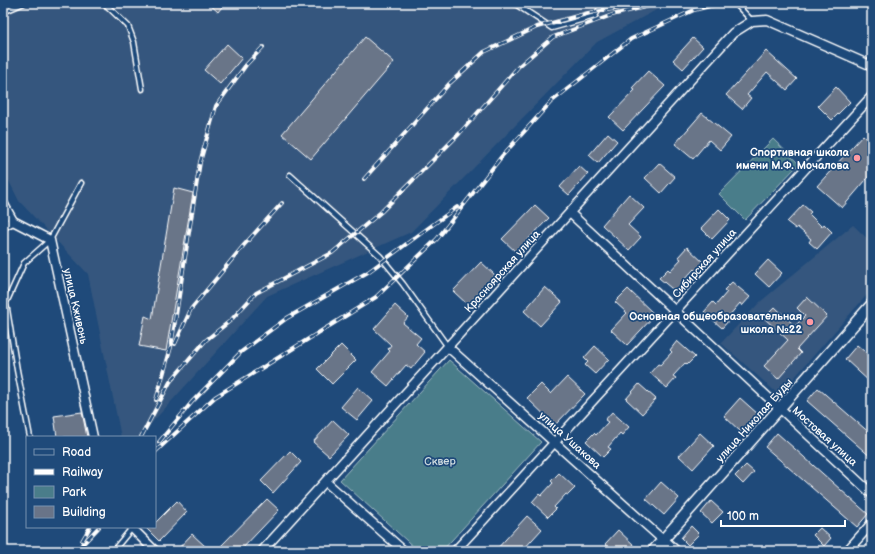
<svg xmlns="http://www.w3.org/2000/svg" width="875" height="554" font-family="'Balsamiq Sans',sans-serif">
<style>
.built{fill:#35577e}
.green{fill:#4a7d8a;stroke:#a4bec4}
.building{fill:#697488;stroke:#fff}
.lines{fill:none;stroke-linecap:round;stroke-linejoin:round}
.service-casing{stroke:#fff;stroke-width:7}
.minor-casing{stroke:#fff;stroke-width:11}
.tertiary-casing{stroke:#fff;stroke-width:13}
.service{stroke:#1f4a7a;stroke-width:4}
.minor{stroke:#1f4a7a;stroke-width:8}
.tertiary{stroke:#1f4a7a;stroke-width:10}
.rail-casing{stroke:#fff;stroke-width:4}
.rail{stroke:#1f4a7a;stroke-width:2.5;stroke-dasharray:8;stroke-linecap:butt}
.poi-dot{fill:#ff9aa2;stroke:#1f4a7a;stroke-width:1.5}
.labels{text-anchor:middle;stroke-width:3.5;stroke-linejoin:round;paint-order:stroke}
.poi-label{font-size:11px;font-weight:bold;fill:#fff;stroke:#1f4a7a;text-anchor:end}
.street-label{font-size:11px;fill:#fff;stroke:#1f4a7a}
.park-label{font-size:11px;fill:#d2dee2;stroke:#1f4a7a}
</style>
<rect width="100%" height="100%" fill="#1f4a7a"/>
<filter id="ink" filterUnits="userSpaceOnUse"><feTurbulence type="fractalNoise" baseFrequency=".025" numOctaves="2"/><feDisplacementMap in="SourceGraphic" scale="8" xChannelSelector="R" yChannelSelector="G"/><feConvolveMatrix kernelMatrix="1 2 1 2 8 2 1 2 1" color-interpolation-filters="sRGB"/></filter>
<g filter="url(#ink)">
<!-- built -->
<g class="built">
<polygon points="3,3 669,3 597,42 411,232 267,296 139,437 121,437 88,274 19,201 3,169"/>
<polygon points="853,225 872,243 872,289 779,395 721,343 760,302"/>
</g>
<!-- green -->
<g class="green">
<polygon points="773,139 799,164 745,220 719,194"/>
<polygon points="449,360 541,442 442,551 418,551 340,480"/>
</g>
<!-- building -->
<g class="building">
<polygon points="208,3 225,3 218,12"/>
<polygon points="365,37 394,62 311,159 282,134"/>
<polygon points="693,38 703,47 683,69 673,60"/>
<polygon points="227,44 242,58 220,84 204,70"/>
<polygon points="766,51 797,79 787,90 767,72 747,95 751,98 742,109 726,95"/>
<polygon points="648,71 665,86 623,130 609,117 635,90 632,88"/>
<polygon points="836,87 850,102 832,120 818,106"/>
<polygon points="702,113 731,137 720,150 709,140 693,159 675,144"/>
<polygon points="608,133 617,141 598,163 589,155"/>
<polygon points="863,135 872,143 872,173 842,208 817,186"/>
<polygon points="659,163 675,177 661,193 645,178"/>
<polygon points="579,166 588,174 569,195 560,187"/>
<polygon points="174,188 193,193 166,351 139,346 145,316 152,319"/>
<polygon points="629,194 644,208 628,225 641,237 629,250 602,225"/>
<polygon points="535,205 549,218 516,252 502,239"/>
<polygon points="803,205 811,212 809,214 822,227 824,224 832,232 817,249 809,242 811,239 797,227 796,229 787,222"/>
<polygon points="719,209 730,220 712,239 701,228"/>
<polygon points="687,247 704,263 696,272 694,269 682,282 684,285 677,293 659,278 668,269 670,271 681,259 678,257"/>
<polygon points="768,260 782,273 769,287 755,274"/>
<polygon points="481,262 495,275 468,305 453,291"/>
<polygon points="732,282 750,297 742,306 740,303 728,317 730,319 722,328 704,312 713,302 716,305 727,292 724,290"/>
<polygon points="545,287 562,302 540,326 524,311"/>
<polygon points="628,289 655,315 627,345 611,330 627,313 615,302"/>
<polygon points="807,297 827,316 797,349 801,353 778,379 764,366 788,340 764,318 775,307 795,326 805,316 797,308"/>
<polygon points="395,305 408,317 403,323 421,338 416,344 425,352 411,369 406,365 388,386 372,372 390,351 388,349 391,345 374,329"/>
<polygon points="677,341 695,357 687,365 685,363 673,376 676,378 667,388 650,373 658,364 660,365 672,352 670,350"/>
<polygon points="341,345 356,360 332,384 317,369"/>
<polygon points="857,345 872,358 872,384 845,359"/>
<polygon points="595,346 609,359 595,374 585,365 588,362 584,358"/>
<polygon points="567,377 585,394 555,425 527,398 541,384 551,394"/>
<polygon points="639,384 656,399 642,414 626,399"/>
<polygon points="358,387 373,401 357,420 341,407"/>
<polygon points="818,388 872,435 872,458 807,401"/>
<polygon points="740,398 759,415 742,433 724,416"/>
<polygon points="82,412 87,437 57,437 54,416"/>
<polygon points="612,412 629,427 622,435 620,433 608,447 611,449 603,457 586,441 594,433 596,435 608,422 605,420"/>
<polygon points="333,420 349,435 329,456 313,442"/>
<polygon points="700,433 714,446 693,469 679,456"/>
<polygon points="777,433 868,514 857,527 765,447"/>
<polygon points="290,451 301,462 273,493 261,481"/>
<polygon points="746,465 754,472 743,484 735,476"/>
<polygon points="559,473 575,488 568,495 566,494 554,507 556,509 548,517 532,502 539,494 541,496 553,483 551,481"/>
<polygon points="661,482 679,498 664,515 646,499"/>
<polygon points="267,499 279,510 240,551 226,551 221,546"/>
<polygon points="177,501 187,512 159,541 145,527 155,527 155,523"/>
<polygon points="711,501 723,512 712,523 701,513"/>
<polygon points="527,516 542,529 522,551 495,551"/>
<polygon points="691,526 699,534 688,545 681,538"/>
<polygon points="820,528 831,538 824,546 813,535"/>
<polygon points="618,530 635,546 630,551 613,551 605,544"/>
<polygon points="192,534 206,547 202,551 176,551"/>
</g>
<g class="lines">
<defs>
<g id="service">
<polyline points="104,3 128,26 134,42 142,89"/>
<polyline points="514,3 552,28 595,16 603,3"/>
<polyline points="735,3 752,21"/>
<polyline points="3,12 24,3"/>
<polyline points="290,175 380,256 403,284 448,347"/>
<polyline points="30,437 17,370 6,303 24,263 50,240 81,183"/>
<polyline points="113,551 132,528"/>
</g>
<g id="minor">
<polyline points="3,203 13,221 50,240 93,437"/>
<polyline points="570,213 872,494"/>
<polyline points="3,226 13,221"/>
<polyline points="448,347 663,540"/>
<polyline points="326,482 404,551"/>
<polyline points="131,527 155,551"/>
<polyline points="262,551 733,33 752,21 767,20 872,66"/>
<polyline points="455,551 872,96"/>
<polyline points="847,551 872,523"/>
</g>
<g id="tertiary">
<polyline points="663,540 675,551"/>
<polyline points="653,551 872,304"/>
</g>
</defs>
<!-- service casing -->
<use href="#service" class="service-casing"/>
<!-- minor casing -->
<use href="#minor" class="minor-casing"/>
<!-- tertiary casing -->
<use href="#tertiary" class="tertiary-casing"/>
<!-- service -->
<use href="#service" class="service"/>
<!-- minor -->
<use href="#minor" class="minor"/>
<!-- tertiary -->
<use href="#tertiary" class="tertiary"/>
<defs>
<g id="rail">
<polyline points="364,179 449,84 484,52 537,27 588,13 619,8"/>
<polyline points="175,344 191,309 244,245 282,203"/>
<polyline points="156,400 171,347 200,162 216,106 246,65 263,47"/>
<polyline points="141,437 170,382 206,340 230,321 256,293 332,253 381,212 459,134 519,66 553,37 612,15 661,3"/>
<polyline points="159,442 192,402 241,352 287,318 368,272 457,207"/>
<polyline points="155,452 215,397 376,297 437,239 502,156 551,102 631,39 694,10 722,3"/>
<polyline points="82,541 90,527"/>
<polyline points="76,551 99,527"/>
</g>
</defs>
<!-- rail casing -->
<use href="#rail" class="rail-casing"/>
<!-- rail -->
<use href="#rail" class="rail"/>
</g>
</g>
<!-- markers -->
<g class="poi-dot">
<circle cx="857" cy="158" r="4"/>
<circle cx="810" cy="322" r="4"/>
</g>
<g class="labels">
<!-- poi labels -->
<g class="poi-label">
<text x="849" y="156">Спортивная школа<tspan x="849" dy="13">имени М.Ф. Мочалова</tspan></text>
<text x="802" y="320">Основная общеобразовательная<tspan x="802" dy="13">школа №22</tspan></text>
</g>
<!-- street labels -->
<g class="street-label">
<text transform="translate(704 263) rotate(-48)" y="4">Сибирская улица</text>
<text transform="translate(502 271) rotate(-48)" y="4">Красноярская улица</text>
<text transform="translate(76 306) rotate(77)" y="4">улица Кживонь</text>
<text transform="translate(754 420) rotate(-48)" y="4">улица Николая Буды</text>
<text transform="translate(825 436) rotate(42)" y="4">Мостовая улица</text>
<text transform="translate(570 440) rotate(42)" y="4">улица Ушакова</text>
</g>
<!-- park labels -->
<g class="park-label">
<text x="440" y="465">Сквер</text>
</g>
</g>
<!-- margin -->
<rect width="875" height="554" fill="none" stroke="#1f4a7a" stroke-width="16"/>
<rect x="8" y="8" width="859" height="538" fill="none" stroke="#fff" stroke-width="1.5" filter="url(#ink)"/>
<!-- legend -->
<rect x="26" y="436" width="130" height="92" fill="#1f4a7a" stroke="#7992af"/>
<rect x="34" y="449" width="20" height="6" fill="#1f4a7a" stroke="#7992af"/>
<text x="62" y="456" font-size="12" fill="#ffffff">Road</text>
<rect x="34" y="469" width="20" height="6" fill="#ffffff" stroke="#7992af"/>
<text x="62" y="476" font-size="12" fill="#ffffff">Railway</text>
<rect x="34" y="486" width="20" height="12" fill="#4a7d8a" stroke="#7992af"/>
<text x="62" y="496" font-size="12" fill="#ffffff">Park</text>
<rect x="34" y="506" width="20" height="12" fill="#697488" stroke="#7992af"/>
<text x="62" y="516" font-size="12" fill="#ffffff">Building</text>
<!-- scale -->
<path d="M721 520v6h124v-6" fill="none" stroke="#ffffff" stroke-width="2"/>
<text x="727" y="520" font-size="12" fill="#ffffff" stroke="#1f4a7a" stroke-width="3" paint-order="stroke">100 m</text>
</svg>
